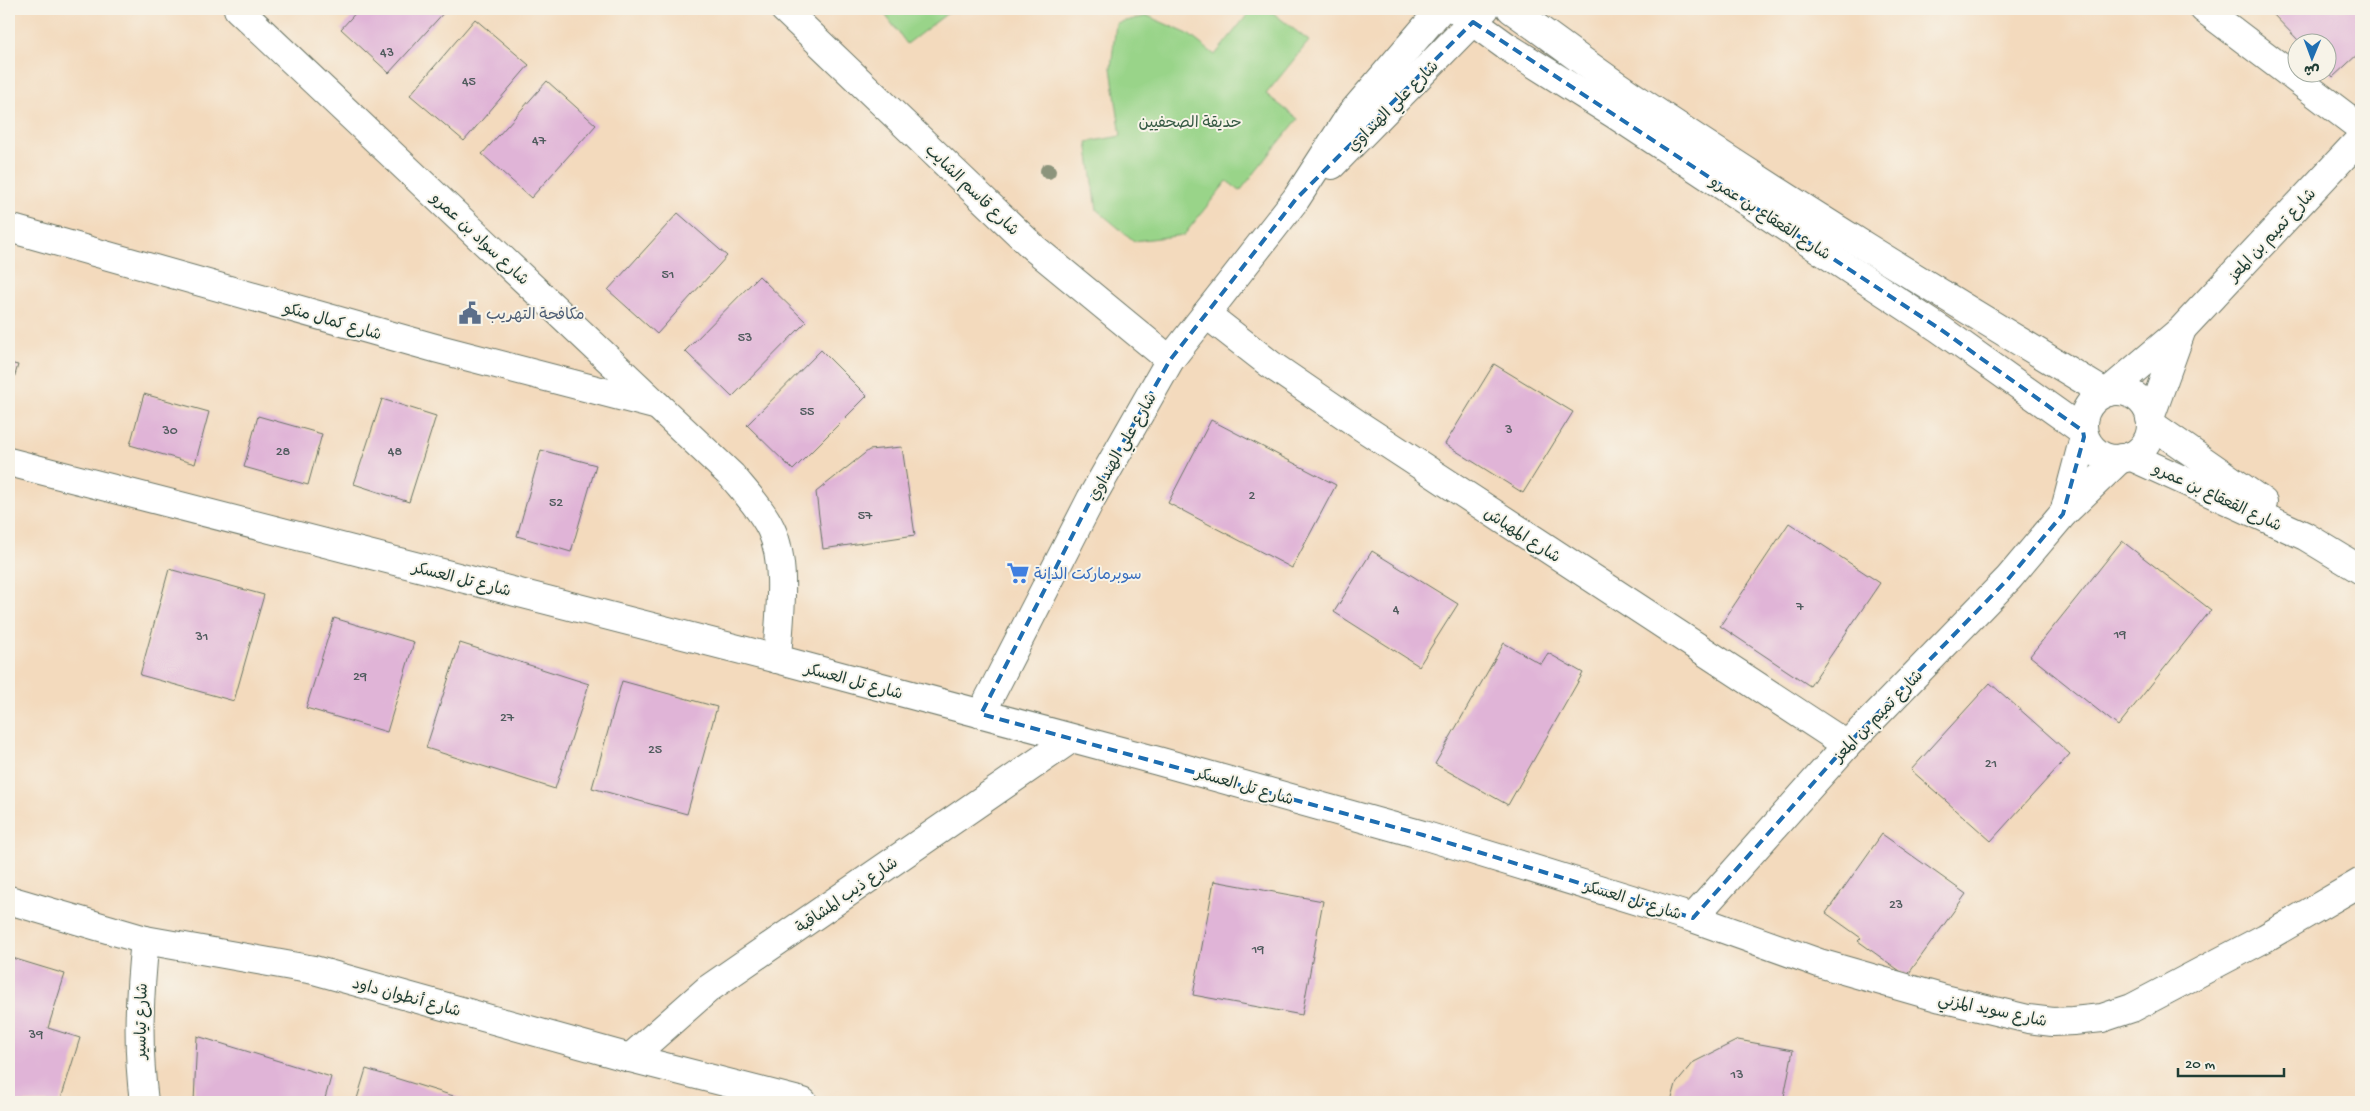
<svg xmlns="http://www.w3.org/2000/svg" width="2370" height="1111" font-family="'Gochi Hand','Playpen Sans Arabic',sans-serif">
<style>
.green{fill:#99d489;stroke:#5c885e}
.building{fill:#e0b4d7}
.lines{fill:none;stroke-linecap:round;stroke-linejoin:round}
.minor-casing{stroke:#697464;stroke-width:30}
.tertiary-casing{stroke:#697464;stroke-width:30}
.minor{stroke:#fff;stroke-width:28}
.tertiary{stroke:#fff;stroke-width:28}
.tree{fill:#8c947b}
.marked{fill:none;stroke:#1f6fb2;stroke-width:4;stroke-dasharray:10 6;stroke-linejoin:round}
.labels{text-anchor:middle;stroke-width:4;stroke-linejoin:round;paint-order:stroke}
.number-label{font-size:14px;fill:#4f5b5d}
.street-label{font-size:16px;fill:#1f3d34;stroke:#f7f3e8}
.park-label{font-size:16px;fill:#375b45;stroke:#f7f3e8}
.service-label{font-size:16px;fill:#4e5e75;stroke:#f7f3e8;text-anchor:start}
.shop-label{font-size:16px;fill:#366cbe;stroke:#f7f3e8;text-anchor:start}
</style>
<rect width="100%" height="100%" fill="#f7f3e8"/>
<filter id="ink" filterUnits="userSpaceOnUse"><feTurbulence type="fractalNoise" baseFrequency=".02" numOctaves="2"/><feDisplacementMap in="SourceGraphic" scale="10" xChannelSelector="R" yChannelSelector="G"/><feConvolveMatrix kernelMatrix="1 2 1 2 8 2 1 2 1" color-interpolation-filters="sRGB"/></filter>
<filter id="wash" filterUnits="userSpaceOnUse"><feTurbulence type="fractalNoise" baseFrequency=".0096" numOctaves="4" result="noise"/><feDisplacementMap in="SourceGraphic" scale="20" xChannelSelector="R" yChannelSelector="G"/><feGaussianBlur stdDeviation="1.12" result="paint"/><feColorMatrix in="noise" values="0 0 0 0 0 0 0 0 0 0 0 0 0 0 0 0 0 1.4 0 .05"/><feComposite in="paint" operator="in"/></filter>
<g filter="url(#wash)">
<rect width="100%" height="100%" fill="#f3dabd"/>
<!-- green -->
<g class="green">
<polygon points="881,9 953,9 907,44"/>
<polygon points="1252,9 1268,9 1309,41 1266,94 1298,119 1240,191 1227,181 1184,235 1134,241 1097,210 1087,142 1121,136 1111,68 1116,23 1148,16 1188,34 1215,55"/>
</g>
<g id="blocks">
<!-- building -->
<g class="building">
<polygon points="359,9 447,9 389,73 341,29"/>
<polygon points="2268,9 2361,9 2361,56 2359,53 2333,77 2328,71 2328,42 2300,42"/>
<polygon points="475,19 529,65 464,141 410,95"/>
<polygon points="547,81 596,125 531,198 482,154"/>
<polygon points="678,213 727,256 657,334 608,290"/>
<polygon points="759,276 806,322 732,397 685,351"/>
<polygon points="821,350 867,396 793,470 747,425"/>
<polygon points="9,363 18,365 9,395"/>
<polygon points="1494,364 1573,412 1523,493 1445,444"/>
<polygon points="144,394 209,412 195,464 130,445"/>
<polygon points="382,399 436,416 409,502 354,484"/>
<polygon points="258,416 322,434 308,485 244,467"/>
<polygon points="1211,420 1336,485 1292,568 1168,503"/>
<polygon points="902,447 915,535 823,549 816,492 869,450"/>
<polygon points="541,450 596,465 571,552 517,536"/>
<polygon points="1789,523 1880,583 1810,686 1720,626"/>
<polygon points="2122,541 2211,610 2118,726 2030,656"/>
<polygon points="1372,551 1458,604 1419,666 1334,612"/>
<polygon points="169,569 264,595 234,701 140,675"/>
<polygon points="334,618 414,642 387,732 306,708"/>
<polygon points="460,643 589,684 555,789 426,748"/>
<polygon points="1504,643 1541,664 1548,653 1583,673 1508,805 1435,764"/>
<polygon points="622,681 717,707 687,814 592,788"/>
<polygon points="1990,683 2070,754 1991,841 1911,770"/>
<polygon points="1882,834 1966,894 1907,976 1858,941 1861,938 1826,913"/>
<polygon points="1214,881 1323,901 1302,1015 1193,995"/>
<polygon points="9,957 65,974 48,1028 80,1038 60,1102 9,1102"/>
<polygon points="197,1036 331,1077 324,1102 194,1102"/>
<polygon points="1738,1040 1793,1050 1783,1102 1671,1102 1676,1084 1694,1062"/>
<polygon points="366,1069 473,1102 356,1102"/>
</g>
</g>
</g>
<g filter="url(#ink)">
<use href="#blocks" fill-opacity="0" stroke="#697464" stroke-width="1"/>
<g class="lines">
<defs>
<g id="minor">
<path d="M238 9 732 476C746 493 762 510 771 529 788 565 779 620 777 659"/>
<polyline points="784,9 1034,248 1170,360"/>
<polyline points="2204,9 2361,128"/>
<polyline points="1332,165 1485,9"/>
<polyline points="9,228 435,348 658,406"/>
<polyline points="1206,314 1270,364 1359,425 1847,745"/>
<polyline points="981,714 1091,499 1170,360 1296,199 1351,114 1441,9"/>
<polyline points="9,900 145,940 314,970 630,1058 803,1102"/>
<polyline points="1693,918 1819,963 1941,998 2028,1019 2053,1022 2073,1021 2102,1018 2132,1008 2265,938 2361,882"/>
<polyline points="630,1058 708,989 1071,739"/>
<path d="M144 1102C137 1046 139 996 145 940"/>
</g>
<g id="tertiary">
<polyline points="1455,9 1506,46 1614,114 1940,329 2083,431"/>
<path d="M1511 9C1552 38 1592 69 1634 97 1788 201 1946 297 2105 393"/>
<circle cx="2117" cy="425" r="34"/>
<polyline points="2108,392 2181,330 2361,138"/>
<polyline points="2150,418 2181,332"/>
<polyline points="2151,424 2263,502"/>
<polyline points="2130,456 2305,536 2361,570"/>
<polyline points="9,462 777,659 1158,761 1423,835 1693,918 1847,745 2009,578 2063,514 2121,458"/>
<polyline points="2064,513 2084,437"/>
</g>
</defs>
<!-- minor casing -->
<use href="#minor" class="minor-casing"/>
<!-- tertiary casing -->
<use href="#tertiary" class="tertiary-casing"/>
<!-- minor -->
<use href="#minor" class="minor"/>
<!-- tertiary -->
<use href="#tertiary" class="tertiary"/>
</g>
<!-- trees -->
<circle class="tree" cx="1048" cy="171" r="8"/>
</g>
<!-- marked area -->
<path class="marked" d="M1473 22 1940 329 2083 431 2084 437 2063 514 2009 578 1847 745 1693 918 1423 835 981 714 1091 499 1170 360 1296 199Z"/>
<!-- icons -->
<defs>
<symbol id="civic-bare" viewBox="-9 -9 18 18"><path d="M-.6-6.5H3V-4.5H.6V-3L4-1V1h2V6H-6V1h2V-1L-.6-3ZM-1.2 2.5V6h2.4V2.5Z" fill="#5c6f8a" stroke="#f7f3e8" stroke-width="2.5" paint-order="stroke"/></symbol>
<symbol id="supermarket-bare" viewBox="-9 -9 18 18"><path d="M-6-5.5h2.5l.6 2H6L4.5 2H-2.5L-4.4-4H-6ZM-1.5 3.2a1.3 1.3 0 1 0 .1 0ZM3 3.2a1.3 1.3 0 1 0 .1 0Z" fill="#3f7fe0" stroke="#f7f3e8" stroke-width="2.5" paint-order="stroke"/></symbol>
</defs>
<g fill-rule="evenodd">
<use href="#civic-bare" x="454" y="297" width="32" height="32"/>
<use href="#supermarket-bare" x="1002" y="557" width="32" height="32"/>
</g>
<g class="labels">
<!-- number labels -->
<g class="number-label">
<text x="387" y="56">43</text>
<text x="469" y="85">45</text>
<text x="539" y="144">47</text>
<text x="668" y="278">51</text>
<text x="745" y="341">53</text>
<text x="807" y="415">55</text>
<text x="1509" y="433">3</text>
<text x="170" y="434">30</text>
<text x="283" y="455">28</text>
<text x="395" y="455">48</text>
<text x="1252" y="499">2</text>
<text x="556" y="506">52</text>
<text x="865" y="519">57</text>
<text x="1800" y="610">7</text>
<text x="1396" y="613">4</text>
<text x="2120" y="638">19</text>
<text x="202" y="640">31</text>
<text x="360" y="680">29</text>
<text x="507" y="721">27</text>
<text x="655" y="753">25</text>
<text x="1991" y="767">21</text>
<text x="1896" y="908">23</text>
<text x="1258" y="953">19</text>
<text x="36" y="1038">39</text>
<text x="1737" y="1078">13</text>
</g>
<!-- street labels -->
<g class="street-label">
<text transform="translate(1392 105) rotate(-45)" y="6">شارع علي الهنداوي</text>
<text transform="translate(973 189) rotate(44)" y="6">شارع قاسم الشايب</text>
<text transform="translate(1771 217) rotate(33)" y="6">شارع القعقاع بن عمرو</text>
<text transform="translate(2271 234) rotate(-47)" y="6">شارع تميم بن المعز</text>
<text transform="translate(481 238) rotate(43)" y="6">شارع سواد بن عمرو</text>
<text transform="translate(333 320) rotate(16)" y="6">شارع كمال منكو</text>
<text transform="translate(1121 446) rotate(-60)" y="6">شارع علي الهنداوي</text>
<text transform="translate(2218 496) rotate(25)" y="6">شارع القعقاع بن عمرو</text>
<text transform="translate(1523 534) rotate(33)" y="6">شارع المهباش</text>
<text transform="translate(462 578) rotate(14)" y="6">شارع تل العسكر</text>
<text transform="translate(854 680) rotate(15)" y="6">شارع تل العسكر</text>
<text transform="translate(1877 715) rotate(-46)" y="6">شارع تميم بن المعز</text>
<text transform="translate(1245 785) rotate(16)" y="6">شارع تل العسكر</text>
<text transform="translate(846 894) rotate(-35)" y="6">شارع ذيب المشاقبة</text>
<text transform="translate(1633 899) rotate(17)" y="6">شارع تل العسكر</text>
<text transform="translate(407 996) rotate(15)" y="6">شارع أنطوان داود</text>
<text transform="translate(1993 1009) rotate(12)" y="6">شارع سويد المزني</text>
<text transform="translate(140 1021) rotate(-89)" y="6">شارع تياسير</text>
</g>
<!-- park labels -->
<g class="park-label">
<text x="1190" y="127">حديقة الصحفيين</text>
</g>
<!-- service labels -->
<g class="service-label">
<text x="486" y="319">مكافحة التهريب</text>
</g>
<!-- shop labels -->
<g class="shop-label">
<text x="1034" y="579">سوبرماركت الدانة</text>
</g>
</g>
<!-- margin -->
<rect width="2370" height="1111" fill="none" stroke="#f7f3e8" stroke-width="30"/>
<!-- north arrow -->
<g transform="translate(2312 58) rotate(181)"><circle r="24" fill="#f7f3e8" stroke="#a1aaa0"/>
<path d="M0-4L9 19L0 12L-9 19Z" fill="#1f6fb2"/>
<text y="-8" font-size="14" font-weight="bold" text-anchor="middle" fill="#1f3d34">ش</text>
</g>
<!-- scale -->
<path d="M2178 1068v8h106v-8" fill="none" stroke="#1f3d34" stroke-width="2.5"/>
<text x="2185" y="1068" font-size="15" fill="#1f3d34" stroke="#f7f3e8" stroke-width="4" paint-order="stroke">20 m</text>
</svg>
